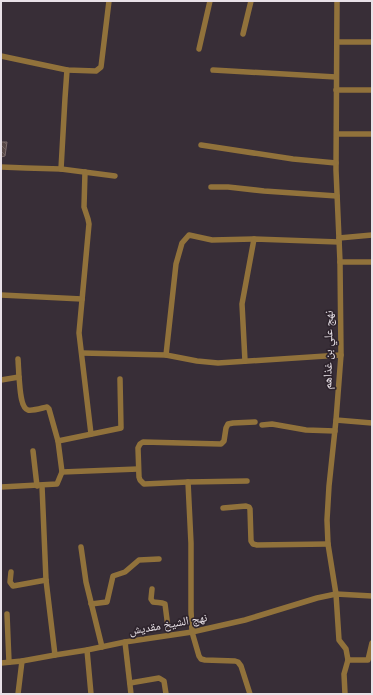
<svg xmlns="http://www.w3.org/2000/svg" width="373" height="695" font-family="Karla,'Noto Naskh Arabic',sans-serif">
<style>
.building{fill:url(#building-back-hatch);stroke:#7d6c6b}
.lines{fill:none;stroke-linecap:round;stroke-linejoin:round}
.minor{stroke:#91723b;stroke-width:5.5}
.labels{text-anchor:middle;stroke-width:3.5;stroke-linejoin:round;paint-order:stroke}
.street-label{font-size:12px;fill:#e8e1e7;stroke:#2e242d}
</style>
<defs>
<pattern id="building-back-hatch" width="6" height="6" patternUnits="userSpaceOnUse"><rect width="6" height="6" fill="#554644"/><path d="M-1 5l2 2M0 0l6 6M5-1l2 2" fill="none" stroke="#6d605f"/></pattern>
</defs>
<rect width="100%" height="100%" fill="#382e37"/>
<!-- building -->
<polygon class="building" points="1,142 7,142 5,156 1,157"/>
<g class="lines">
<!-- minor -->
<g class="minor">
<polyline points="337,1 336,170 340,262 341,355 336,420 329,486 327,520 328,544 336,594 339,640 346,649 348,660 344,674 345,694"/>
<polyline points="243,34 251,1"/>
<polyline points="337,42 372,42"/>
<polyline points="199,49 210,1"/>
<polyline points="1,56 67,70 96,71 101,67 109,1"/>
<polyline points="213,70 336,77"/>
<polyline points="336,90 372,90"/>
<polyline points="337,134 372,134"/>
<polyline points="201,145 293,159 336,163"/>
<polyline points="1,167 26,168 61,169 115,176"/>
<polyline points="61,169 65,98 67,70"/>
<polyline points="85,172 84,207 88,219 89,224 79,333 91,434"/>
<polyline points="211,187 228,187 264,191 337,196"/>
<polyline points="339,238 372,235"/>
<polyline points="340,262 372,262"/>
<polyline points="1,295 82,299"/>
<polyline points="82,353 166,355 197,361 218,363 341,355"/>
<polyline points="166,355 176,264 182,243 189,235 212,240 254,239"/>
<polyline points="18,359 19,377"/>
<polyline points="245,361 242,304 254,239 339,242"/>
<path d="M1 380 19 377C20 385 20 408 28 410 33 411 42 408 47 407L49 409 58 441 62 472 57 484 1 487"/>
<polyline points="336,420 372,423"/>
<polyline points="262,425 272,424 306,430 335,431"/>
<polyline points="58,441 121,428 120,379"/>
<polyline points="33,451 37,486"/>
<polyline points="62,472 138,469"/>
<polyline points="247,481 188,482 144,484 140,480 139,477 138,448 140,444 143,442 221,444 224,441 226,428 228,424 233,423 255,422"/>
<polyline points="188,482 191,543 191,611 192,632 199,656 201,659 205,660 235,661 238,662 241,666 250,694"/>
<polyline points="42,486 46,580 55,655"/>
<polyline points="223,508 246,506 249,507 250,509 251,541 253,544 257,545 328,544"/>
<polyline points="81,547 86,582 102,647"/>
<polyline points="11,572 10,582 13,586 46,580"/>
<path d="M152 589 151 599 153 602C158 603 161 602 165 604L169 635"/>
<polyline points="91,604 107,602 113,576 125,572 139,560 159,559"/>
<polyline points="7,614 9,662"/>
<polyline points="125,642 131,694"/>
<polyline points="87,650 91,694"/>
<polyline points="348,660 368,660 372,643"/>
<polyline points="1,663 22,661 55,655 87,650 125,642 192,632 245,620 317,598 336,594 372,596"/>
<polyline points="130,683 159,678 164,681 166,694"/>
<polyline points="18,694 22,661"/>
</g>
</g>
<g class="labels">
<!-- street labels -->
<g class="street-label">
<text transform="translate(328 350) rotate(-89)" y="4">نهج علي بن غذاهم</text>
<text transform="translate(168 624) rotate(-10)" y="4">نهج الشيخ مقديش</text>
</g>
</g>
<!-- border -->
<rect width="373" height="695" fill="none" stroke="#e8e1e7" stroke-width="4"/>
</svg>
